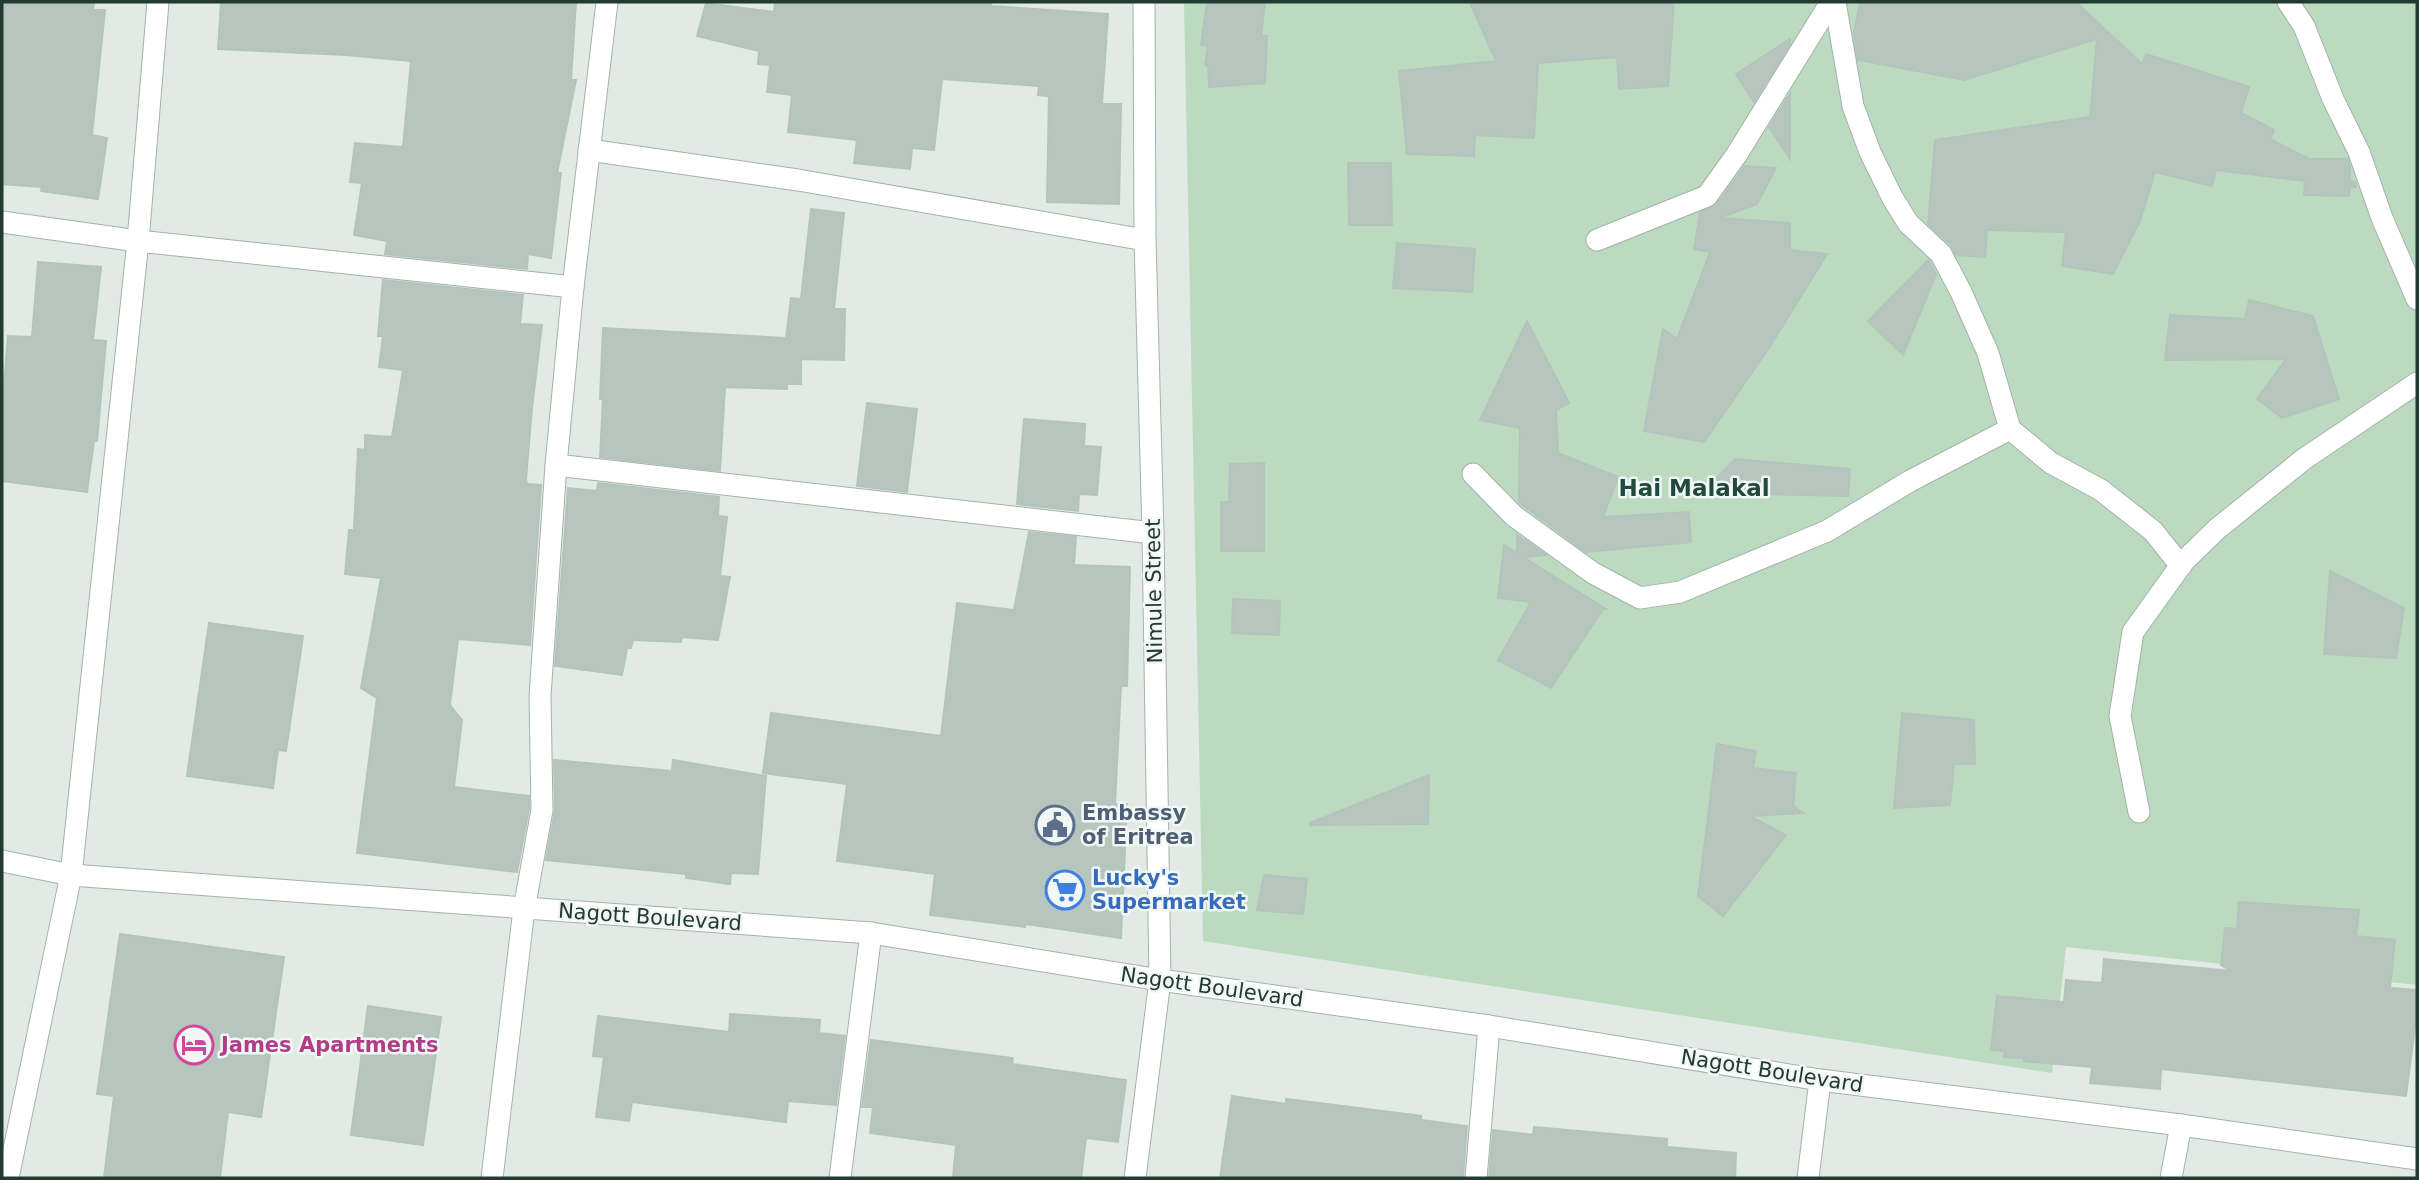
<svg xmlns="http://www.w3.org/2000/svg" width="2419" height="1180" font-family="'DejaVu Sans',sans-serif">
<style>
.green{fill:#bbdac0}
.building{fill:#b6c5be;stroke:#b4c4bc;stroke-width:2}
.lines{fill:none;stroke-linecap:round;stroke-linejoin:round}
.minor-casing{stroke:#a4b2ab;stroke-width:23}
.minor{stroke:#fff;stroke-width:21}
.labels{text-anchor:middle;stroke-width:5;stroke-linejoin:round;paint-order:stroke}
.street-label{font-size:21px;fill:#223a31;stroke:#f1f7f4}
.service-label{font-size:21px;font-weight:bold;fill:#4e5e75;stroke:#f1f7f4;text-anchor:start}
.shop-label{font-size:21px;font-weight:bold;fill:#366cbe;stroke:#f1f7f4;text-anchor:start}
.hotel-label{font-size:21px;font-weight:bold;fill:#b23c85;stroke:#f1f7f4;text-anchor:start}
.neighbourhood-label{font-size:23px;font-weight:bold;fill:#204b3c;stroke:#f1f7f4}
</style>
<rect width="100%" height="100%" fill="#e1eae5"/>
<!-- green -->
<polygon class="green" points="1184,2 2417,2 2417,985 2066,947 2052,1073 1203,941"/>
<!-- building -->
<g class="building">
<polygon points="2,2 94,2 93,10 105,10 92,135 107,138 98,199 41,191 42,187 2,184"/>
<polygon points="221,2 576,2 571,80 576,80 557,173 561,173 551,258 528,254 527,269 385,254 387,241 354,235 362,183 350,182 355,143 403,147 411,61 346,55 218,49"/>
<polygon points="775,2 991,2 991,6 1108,14 1102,104 1121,104 1119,204 1047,202 1049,96 1038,95 1039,86 942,79 934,150 912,148 910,169 854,163 857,140 788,132 792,95 767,92 770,65 758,64 759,51 697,36 706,3 774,12"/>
<polygon points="1207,2 1265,2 1261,36 1267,36 1265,83 1209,87 1208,66 1205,65 1208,46 1201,45"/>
<polygon points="1593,2 1674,2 1668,86 1619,89 1617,57 1538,63 1534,138 1475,135 1474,156 1407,154 1399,71 1496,61 1470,3 1593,4"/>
<polygon points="1860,2 2076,2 2142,64 2146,54 2249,87 2241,113 2274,130 2270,139 2309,159 2348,159 2350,167 2350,180 2356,183 2356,187 2350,187 2349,196 2304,195 2305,181 2216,170 2212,186 2155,172 2140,221 2113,274 2062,266 2066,232 1987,230 1985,257 1956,255 1950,244 1928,224 1935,140 2090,117 2097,39 1964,80 1858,60 1854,33"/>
<polygon points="1790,39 1790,44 1754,102 1736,74"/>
<polygon points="1790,94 1790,159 1769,127"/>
<polygon points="1348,163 1391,163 1392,225 1349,225"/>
<polygon points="1745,166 1776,168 1757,204 1719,218 1790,223 1790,250 1827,254 1771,345 1704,442 1644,431 1663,329 1677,339 1710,252 1694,249 1700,213 1717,204"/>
<polygon points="811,209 844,213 834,309 845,309 844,360 801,359 801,384 787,384 787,389 725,387 720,471 600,457 603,399 600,399 603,328 786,338 791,298 801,299"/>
<polygon points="1397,243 1475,249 1472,292 1393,288"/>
<polygon points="1928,260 1936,274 1903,355 1868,321"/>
<polygon points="38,262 101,267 93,340 106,341 97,441 94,441 87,492 2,481 2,409 8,336 32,337"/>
<polygon points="383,280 523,295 520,324 542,325 532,408 526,479 527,484 541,485 530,645 458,639 450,705 462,720 454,787 529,796 529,809 517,872 357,853 377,698 361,688 381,578 345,574 349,530 354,530 358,449 365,450 365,435 392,437 403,370 379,367 383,336 378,336"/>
<polygon points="2249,300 2313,316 2339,399 2282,418 2257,399 2286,359 2165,360 2170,315 2245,319"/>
<polygon points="1527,321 1569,403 1556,410 1558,453 1618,477 1603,517 1689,512 1691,542 1586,552 1519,502 1520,428 1480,420"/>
<polygon points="867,403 917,409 907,492 857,486"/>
<polygon points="1024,419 1085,424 1084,446 1101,447 1097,495 1079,494 1078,511 1017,504"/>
<polygon points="1735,459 1850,469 1848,496 1702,493"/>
<polygon points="1264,463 1264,551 1221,551 1221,502 1229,502 1230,464"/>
<polygon points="598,483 719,497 718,516 727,517 720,576 730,577 718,640 682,637 681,642 633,640 631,648 627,648 622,675 555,666 568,488 597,491"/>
<polygon points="1029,532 1076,537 1074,565 1130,567 1127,686 1121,686 1115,804 1127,804 1121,938 1026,924 1025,927 930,915 935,874 837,861 847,784 763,773 771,713 941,736 957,603 1014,610"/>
<polygon points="1517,535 1546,555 1523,557 1606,609 1603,609 1551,688 1498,660 1531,602 1498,598 1504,545 1517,553"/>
<polygon points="2330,571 2404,608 2396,658 2324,654"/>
<polygon points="1233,599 1280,601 1279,635 1232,633"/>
<polygon points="209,623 303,636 286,751 278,750 273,788 187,776"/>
<polygon points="1902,713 1974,720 1975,764 1954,764 1950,805 1894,808"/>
<polygon points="1717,744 1756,751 1753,768 1796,773 1793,806 1803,813 1750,816 1786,835 1723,916 1698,896"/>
<polygon points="554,760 672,771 673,760 766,776 758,874 731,873 730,884 686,878 686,874 546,860 555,810"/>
<polygon points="1429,775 1428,824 1310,825 1310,823"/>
<polygon points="1264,875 1307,879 1303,914 1257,910"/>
<polygon points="2239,902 2359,910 2356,936 2395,940 2390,988 2417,990 2417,1011 2406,1096 2161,1069 2160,1089 2090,1083 2092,1067 2024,1061 2024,1058 2004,1057 2005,1051 1991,1050 1997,996 2064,1002 2066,980 2102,983 2104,959 2231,971 2221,965 2225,928 2237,929"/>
<polygon points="120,934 284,957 261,1117 228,1112 220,1178 104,1178 114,1096 97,1094"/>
<polygon points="368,1006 441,1017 423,1145 351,1135"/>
<polygon points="730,1014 820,1020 819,1033 845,1036 836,1105 788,1101 786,1122 632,1102 629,1121 596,1117 604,1057 593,1056 598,1016 729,1032"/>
<polygon points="871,1040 1013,1058 1012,1064 1126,1080 1118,1142 1086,1138 1081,1178 953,1178 956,1145 870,1133 873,1107 862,1107"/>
<polygon points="1232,1096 1286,1104 1286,1099 1421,1116 1421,1120 1467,1126 1463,1178 1220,1178"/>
<polygon points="1534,1127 1667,1139 1667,1147 1736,1153 1735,1178 1489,1178 1493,1130 1533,1135"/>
</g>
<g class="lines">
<defs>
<g id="minor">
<polyline points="1835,2 1853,106 1870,152 1892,197 1908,223 1941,254 1961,292 1988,353 2010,429 2051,463 2101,490 2153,531 2181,566"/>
<polyline points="2288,2 2304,26 2333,99 2359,152 2382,218 2417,299"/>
<polyline points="589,150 798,180 1145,240"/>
<polyline points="2,222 138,241 573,287"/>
<polyline points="1597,240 1707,196 1737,154 1831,2"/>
<polyline points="556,465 1153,533"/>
<polyline points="1473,474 1514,516 1593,573 1640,598 1680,592 1827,531 1910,481 2010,429"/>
<polyline points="2139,812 2120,716 2133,632 2184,561 2217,529 2304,459 2417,383"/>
<polyline points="2,861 71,875 871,933 1160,980 1489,1026 1820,1080 2181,1125 2417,1159"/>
<polyline points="8,1178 71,875 138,241 158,2"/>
<polyline points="492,1178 524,909 542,810 540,696 556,465 573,287 607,2"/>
<polyline points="840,1178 871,933"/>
<polyline points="1135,1178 1160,980 1153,533 1145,240 1144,2"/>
<polyline points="1476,1178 1489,1026"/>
<polyline points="1808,1178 1820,1080"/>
<polyline points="2171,1178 2181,1125"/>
</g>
</defs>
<!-- minor casing -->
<use href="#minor" class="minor-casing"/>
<!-- minor -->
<use href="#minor" class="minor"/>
</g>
<!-- icons -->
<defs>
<symbol id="civic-ring" viewBox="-11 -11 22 22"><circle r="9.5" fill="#f1f7f4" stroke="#5c6f8a" stroke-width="1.5"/><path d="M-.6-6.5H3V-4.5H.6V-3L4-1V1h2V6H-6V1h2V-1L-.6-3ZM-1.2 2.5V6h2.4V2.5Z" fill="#5c6f8a"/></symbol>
<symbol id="supermarket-ring" viewBox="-11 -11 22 22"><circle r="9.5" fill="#f1f7f4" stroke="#3f7fe0" stroke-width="1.5"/><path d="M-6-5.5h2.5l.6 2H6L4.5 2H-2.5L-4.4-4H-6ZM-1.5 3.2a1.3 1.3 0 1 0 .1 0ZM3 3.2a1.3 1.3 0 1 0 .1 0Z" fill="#3f7fe0"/></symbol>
<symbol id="hotel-ring" viewBox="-11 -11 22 22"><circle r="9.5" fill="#f1f7f4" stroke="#d1479c" stroke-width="1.5"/><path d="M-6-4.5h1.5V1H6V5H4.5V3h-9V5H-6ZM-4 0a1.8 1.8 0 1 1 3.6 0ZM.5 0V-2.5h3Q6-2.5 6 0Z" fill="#d1479c"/></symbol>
</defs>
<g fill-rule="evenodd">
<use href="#civic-ring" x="1033" y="803" width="44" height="44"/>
<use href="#supermarket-ring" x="1043" y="868" width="44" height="44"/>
<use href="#hotel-ring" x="172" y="1023" width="44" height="44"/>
</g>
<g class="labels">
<!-- street labels -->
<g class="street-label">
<text transform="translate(1154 591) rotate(-91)" y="7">Nimule Street</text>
<text transform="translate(650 917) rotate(4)" y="7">Nagott Boulevard</text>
<text transform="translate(1212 987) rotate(8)" y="7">Nagott Boulevard</text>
<text transform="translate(1772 1071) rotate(9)" y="7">Nagott Boulevard</text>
</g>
<!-- service labels -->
<g class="service-label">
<text x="1082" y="820">Embassy<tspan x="1082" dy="24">of Eritrea</tspan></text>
</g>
<!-- shop labels -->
<g class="shop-label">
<text x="1092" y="885">Lucky's<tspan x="1092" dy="24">Supermarket</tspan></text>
</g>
<!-- hotel labels -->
<g class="hotel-label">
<text x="221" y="1052">James Apartments</text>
</g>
<!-- neighbourhood labels -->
<g class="neighbourhood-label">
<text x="1694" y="496">Hai Malakal</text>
</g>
</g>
<!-- border -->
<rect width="2419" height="1180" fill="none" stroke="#223a31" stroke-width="7"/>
</svg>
